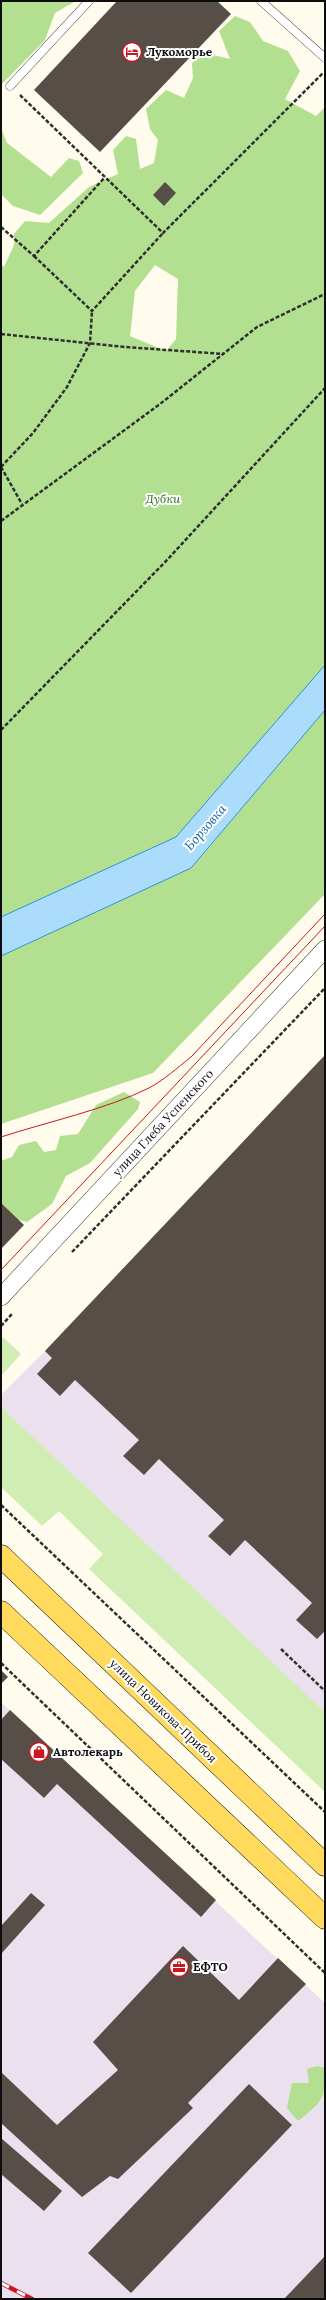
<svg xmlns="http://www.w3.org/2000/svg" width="326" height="2300" font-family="Lora,serif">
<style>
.industrial{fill:#ebe0ed}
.green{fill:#d0edb3}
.forest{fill:#b3df91;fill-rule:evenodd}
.water{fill:#acdcfb;stroke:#2d91d9}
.building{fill:#574e48}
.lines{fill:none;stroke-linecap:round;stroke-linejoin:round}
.service-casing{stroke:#404040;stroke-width:9}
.minor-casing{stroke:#404040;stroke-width:18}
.primary-casing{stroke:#1e1e1e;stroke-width:23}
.path{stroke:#2f2f2f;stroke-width:2.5;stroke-dasharray:4 2;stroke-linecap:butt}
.service{stroke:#fff;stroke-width:8}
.minor{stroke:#fff;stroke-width:17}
.primary{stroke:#ffda5d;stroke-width:22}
.tram{stroke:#c9191e;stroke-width:1}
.rail-casing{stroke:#c9191e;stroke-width:4.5}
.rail{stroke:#fff;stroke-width:3;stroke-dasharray:9;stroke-linecap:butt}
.labels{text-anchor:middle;stroke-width:4;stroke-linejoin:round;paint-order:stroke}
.poi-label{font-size:12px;font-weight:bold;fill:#0d0d0d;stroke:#fff;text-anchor:start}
.park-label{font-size:12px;font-style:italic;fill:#276a18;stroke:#fff}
.street-label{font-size:12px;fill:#0d0d0d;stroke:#fff}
.water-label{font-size:13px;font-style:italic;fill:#0c62a9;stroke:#fff}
</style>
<rect width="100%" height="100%" fill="#fffced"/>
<!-- industrial -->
<g class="industrial">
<polygon points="325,1055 325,1714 1,1407 1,1395 45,1351"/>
<polygon points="1,1702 325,2003 325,2299 1,2299"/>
</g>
<!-- green -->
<g class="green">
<polygon points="3,1337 21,1354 1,1376 1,1339"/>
<polygon points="1,1407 325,1712 325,1792 89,1569 103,1554 59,1511 42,1526 1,1487"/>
</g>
<!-- forest -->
<g class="forest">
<polygon points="1,1 76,1 55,13 45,40 1,85"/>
<path d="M235 16 250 22 263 41 288 51 300 71 285 99 316 116 325 107V665L176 837 1 917V264L4 267 14 245V234L25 221 49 223 89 187 118 174 113 150 126 136 136 139 140 169 154 163 158 140 150 129 146 109 166 90 184 98 193 78 192 63 205 53 230 59 219 31ZM155 265 178 279 176 339 166 351 130 336 135 291Z"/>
<polygon points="1,128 7,143 51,177 69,158 79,161 83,173 40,215 13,206 1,194"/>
<polygon points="325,710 325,894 153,1073 1,1124 1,956 191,868"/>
<polygon points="124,1092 140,1102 138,1109 90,1163 66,1176 52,1204 27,1222 4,1216 1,1211 1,1161 12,1157 19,1145 36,1141 44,1152 56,1150 60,1136 78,1134 96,1105"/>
<path d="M317 2066 325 2068C325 2100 323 2101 298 2121L287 2108 292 2083H309L307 2069Z"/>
</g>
<!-- water -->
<polygon class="water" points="325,665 325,710 191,868 1,956 1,917 176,837"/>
<!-- building -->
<g class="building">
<polygon points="117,1 217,1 231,14 100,152 34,90"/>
<polygon points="165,182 176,193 164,206 153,195"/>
<polygon points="325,1055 325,1631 317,1639 296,1620 312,1603 245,1540 230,1556 208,1536 224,1520 159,1459 144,1475 123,1456 139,1440 75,1380 60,1396 37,1374 52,1358 45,1351"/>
<polygon points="1,1203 24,1225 1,1249"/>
<polygon points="1,1670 8,1677 1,1684"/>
<polygon points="10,1710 216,1900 201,1917 57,1784 44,1798 1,1759 1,1720"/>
<polygon points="31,1893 45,1905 1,1954 1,1926"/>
<polygon points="183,1946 239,2000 278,1958 306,1984 188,2103 193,2108 118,2179 110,2176 82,2197 1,2123 1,2072 57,2125 118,2070 93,2042"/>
<polygon points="249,2084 292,2125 131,2293 88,2253"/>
<polygon points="1,2138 62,2191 44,2211 1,2174"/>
<polygon points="325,2256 325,2299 284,2299"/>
</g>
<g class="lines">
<defs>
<g id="service">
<polyline points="261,1 325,58"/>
<polyline points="10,86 89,1"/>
</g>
<polyline id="minor" points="1,1297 325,949"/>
<g id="primary">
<polyline points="1,1556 325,1865"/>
<polyline points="1,1612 325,1918"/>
</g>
</defs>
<!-- service casing -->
<use href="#service" class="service-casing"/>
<!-- minor casing -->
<use href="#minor" class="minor-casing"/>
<!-- primary casing -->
<use href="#primary" class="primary-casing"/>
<!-- path -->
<g class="path">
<polyline points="20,95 163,233 323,73"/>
<polyline points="1,227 34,256 105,177"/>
<polyline points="34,256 92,311 163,233"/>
<polyline points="1,334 125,347 224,354"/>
<polyline points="1,467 33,433 67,387 90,343 92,311"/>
<polyline points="1,467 22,504"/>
<polyline points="1,521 160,404 257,327 325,294"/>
<polyline points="1,730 168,559 325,388"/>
<polyline points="72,1252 325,988"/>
<polyline points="1,1326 12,1314"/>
<polyline points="1,1505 325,1812"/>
<polyline points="281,1649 325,1691"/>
<polyline points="1,1663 325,1973"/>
</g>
<!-- service -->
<use href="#service" class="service"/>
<!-- minor -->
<use href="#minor" class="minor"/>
<!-- primary -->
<use href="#primary" class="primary"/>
<!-- tram -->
<g class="tram">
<path d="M1 1137C47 1122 107 1109 149 1088 164 1080 177 1068 191 1057L325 914"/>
<polyline points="1,1270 325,926"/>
</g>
<defs>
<polyline id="rail" points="1,2283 32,2299"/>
</defs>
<!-- rail casing -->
<use href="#rail" class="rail-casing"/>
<!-- rail -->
<use href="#rail" class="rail"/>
</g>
<!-- icons -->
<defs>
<symbol id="hotel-ring" viewBox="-11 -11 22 22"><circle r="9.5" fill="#fff" stroke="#c9191e" stroke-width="1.5"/><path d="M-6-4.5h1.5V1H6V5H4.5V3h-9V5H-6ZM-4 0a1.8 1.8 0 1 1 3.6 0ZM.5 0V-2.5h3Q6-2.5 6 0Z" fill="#c9191e"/></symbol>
<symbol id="shop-ring" viewBox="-11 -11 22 22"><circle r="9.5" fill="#fff" stroke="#c9191e" stroke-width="1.5"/><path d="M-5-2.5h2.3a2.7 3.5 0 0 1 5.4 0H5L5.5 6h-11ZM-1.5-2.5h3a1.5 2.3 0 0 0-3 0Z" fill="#c9191e"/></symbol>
<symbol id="office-ring" viewBox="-11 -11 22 22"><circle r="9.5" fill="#fff" stroke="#c9191e" stroke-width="1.5"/><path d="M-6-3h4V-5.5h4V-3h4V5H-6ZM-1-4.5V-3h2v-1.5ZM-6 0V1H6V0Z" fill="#c9191e"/></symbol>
</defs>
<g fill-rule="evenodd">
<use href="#hotel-ring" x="121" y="41" width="22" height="22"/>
<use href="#shop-ring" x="28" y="1741" width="22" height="22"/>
<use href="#office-ring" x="168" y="1956" width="22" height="22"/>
</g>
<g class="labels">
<!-- poi labels -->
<g class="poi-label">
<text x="146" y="56">Лукоморье</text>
<text x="53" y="1756">Автолекарь</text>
<text x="193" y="1971">ЕФТО</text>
</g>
<!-- park labels -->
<g class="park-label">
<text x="163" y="503">Дубки</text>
</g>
<!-- street labels -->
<g class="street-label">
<text transform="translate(163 1123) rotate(-47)" y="4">улица Глеба Успенского</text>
<text transform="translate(163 1711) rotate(44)" y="4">улица Новикова-Прибоя</text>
</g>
<!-- water labels -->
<g class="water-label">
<text transform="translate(205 827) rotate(-49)" y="5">Борзовка</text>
</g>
</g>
<!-- border -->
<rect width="326" height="2300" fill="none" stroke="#0d0d0d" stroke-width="4"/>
</svg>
